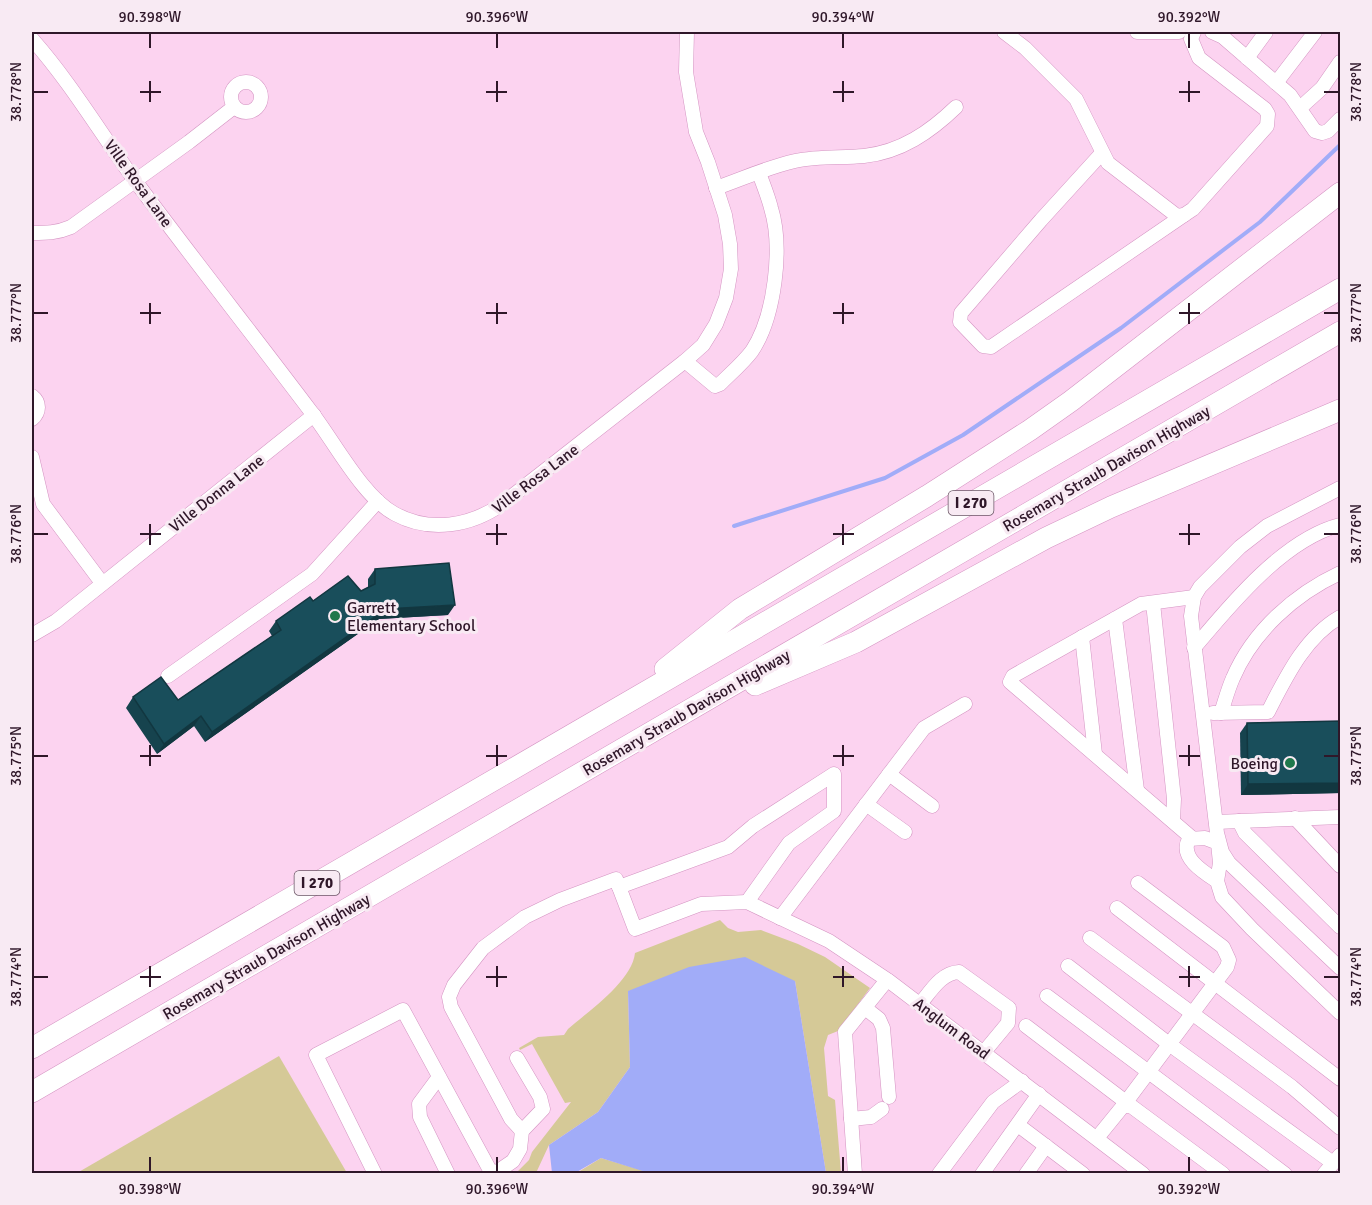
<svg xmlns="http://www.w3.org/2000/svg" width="1372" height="1205" font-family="Signika,sans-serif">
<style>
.green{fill:#d5c997}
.water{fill:#a1acf8}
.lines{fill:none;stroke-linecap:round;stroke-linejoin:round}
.stream{stroke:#a1acf8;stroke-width:4}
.minor-casing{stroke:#d494c2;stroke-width:15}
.highway-casing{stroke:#d494c2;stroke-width:22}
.minor{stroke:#fff;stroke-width:14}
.highway{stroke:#fff;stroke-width:21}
.wall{fill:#16434e}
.shaded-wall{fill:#123740}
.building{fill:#194e5b;stroke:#123740;stroke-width:1.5}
.ticks{fill:none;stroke:#2f1729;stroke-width:2}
.poi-dot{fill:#20784c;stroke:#f8eaf3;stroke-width:2}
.labels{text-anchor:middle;stroke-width:6;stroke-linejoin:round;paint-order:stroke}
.shield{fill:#f8eaf3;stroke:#6b5666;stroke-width:1.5}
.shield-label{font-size:15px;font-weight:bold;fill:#2f1729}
.street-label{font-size:16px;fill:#2f1729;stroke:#f8eaf3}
.poi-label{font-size:16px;fill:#2f1729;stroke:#f8eaf3;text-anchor:start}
.neatline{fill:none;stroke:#2f1729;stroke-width:2}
.ticks-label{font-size:15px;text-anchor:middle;fill:#2f1729}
</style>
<rect width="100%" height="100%" fill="#fcd3f0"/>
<!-- green -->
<g class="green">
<path d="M720 920 728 928 738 932 761 930 798 944 825 957 870 988 838 1031 828 1035 824 1048 828 1096 835 1100 841 1173H826L795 981 628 991 630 1067 598 1112 549 1145 536 1173 517 1172 529 1160 532 1152 571 1102 565 1103 532 1044 520 1050 519 1048 538 1037 564 1035 568 1029C590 1010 632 981 635 953Z"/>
<polygon points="279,1056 347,1173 77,1173"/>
<polygon points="601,1158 648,1172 649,1173 575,1174"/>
</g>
<!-- water -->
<polygon class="water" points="745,957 795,981 826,1173 649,1173 601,1158 575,1173 552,1173 549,1145 598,1112 630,1067 628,991 689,967"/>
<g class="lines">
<!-- stream -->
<polyline class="stream" points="734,526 885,478 963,435 1121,328 1260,222 1340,145"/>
<defs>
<g id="minor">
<polyline points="1004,32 1025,48 1076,99 1108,163 1177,216 1184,215 1193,209 1267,126 1268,114 1265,109 1199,58 1191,39 1194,32"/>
<polyline points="1137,32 1179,32"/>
<polyline points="1212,32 1223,37 1290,95 1315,131 1322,133 1328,131 1340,119"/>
<path d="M32 39C71 83 101 134 136 182 194 260 254 336 312 413 335 443 363 497 395 514 430 533 471 526 502 504L685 361 703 345 716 324 726 298 731 269 730 244 725 215 708 162 696 132 686 72 687 32"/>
<polyline points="1247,58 1266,32"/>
<circle cx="246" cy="97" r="15"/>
<polyline points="1276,83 1315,32"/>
<polyline points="1300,108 1322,88 1340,62"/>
<polyline points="1102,153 1041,220 961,313 960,322 983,346 991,347 1184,215"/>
<path d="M716 188C742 179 768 167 795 161 818 156 841 158 864 156 901 152 930 132 956 107"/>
<path d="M32 233C46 233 57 233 71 227L189 142 234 107"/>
<path d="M685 361 715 386 720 384C730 374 743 363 752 351 775 316 783 247 771 208 768 196 763 184 759 173"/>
<path d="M32 396C40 402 40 412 32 419"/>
<polyline points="32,457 43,504 102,583"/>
<polyline points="1340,488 1267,526 1240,547 1200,587 1194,597 1191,616 1217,833 1222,852 1229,863 1340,968"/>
<polyline points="1153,603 1174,799 1173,821"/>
<polyline points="1115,619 1137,790"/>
<polyline points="32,635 56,621 314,415"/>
<polyline points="1082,637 1095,754"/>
<path d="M1194 648C1230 605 1284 539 1340 525"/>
<polyline points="168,676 312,574 378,501"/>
<path d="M1213 713 1268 712C1286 677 1305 637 1340 617"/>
<path d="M1221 713C1225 701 1228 689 1233 678 1253 631 1295 594 1340 573"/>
<polyline points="889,774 932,806"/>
<polyline points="866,804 905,832"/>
<polyline points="1295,818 1340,866"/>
<polyline points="1239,821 1245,833 1340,927"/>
<polyline points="1216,822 1340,817"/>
<polyline points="1192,838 1010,682 1013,676 1141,604 1194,597"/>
<path d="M1217 881C1203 872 1179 857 1189 839L1205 838 1218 843 1220 863 1217 881 1222 897 1252 929 1340 1013"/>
<polyline points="619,887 728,847 753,826 834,774 834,811 789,843 747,902"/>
<polyline points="1117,908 1340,1079"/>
<polyline points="780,918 924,728 965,704"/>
<polyline points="1090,938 1292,1087 1340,1128"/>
<polyline points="1068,966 1169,1044 1333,1163"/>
<polyline points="1047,996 1285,1174"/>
<path d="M920 1004C931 991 941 973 959 972L1009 1008 1008 1023 984 1052"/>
<polyline points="865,1008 879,1019 883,1028 889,1097"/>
<polyline points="1026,1026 1126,1102"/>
<polyline points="439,1077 419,1104 420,1117 448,1174"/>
<polyline points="1123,1106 1227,967 1229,960 1223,947 1138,883"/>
<polyline points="851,1119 871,1117 882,1109"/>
<polyline points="1018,1125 1083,1174"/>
<polyline points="522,1131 511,1119 451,1007 449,997 454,985 483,948 525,917 560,900 616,879 635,929 701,904 747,902 829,941 889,981 1143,1174"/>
<polyline points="1097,1138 1123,1106 1131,1106 1223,1174"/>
<polyline points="375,1174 316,1055 403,1010 492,1174"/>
<polyline points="494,1174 513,1161 520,1149 522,1131 543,1109 540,1097 517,1058"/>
<polyline points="855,1174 845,1032 887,980"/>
<polyline points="939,1174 993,1102 1022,1081"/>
<polyline points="982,1174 1039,1094"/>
<polyline points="1026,1174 1046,1146"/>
<polyline points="1324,1174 1340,1155"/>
</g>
<g id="highway">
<polyline points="665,669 740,609 927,496 1030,430 1071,401 1340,193"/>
<polyline points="755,685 856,642 1046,538 1111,507 1340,410"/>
<polyline points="32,1048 1340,289"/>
<polyline points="32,1092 1340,332"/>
</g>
</defs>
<!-- minor casing -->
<use href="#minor" class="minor-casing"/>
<!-- highway casing -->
<use href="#highway" class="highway-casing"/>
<!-- minor -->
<use href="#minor" class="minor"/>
<!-- highway -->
<use href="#highway" class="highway"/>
</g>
<!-- wall -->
<g class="wall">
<polygon points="375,569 448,615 379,619 205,742 194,726 157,754 126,708 133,697 178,700 272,636 269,631 276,621 313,601 361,591 368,587 368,579"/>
<polygon points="1341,721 1341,793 1241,795 1240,733 1247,723"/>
</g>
<!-- shaded-wall -->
<g class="shaded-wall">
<polygon points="455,605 448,615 379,619 205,742 212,732 386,609"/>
<polygon points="201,716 194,726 157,754 164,744"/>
<polygon points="1341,783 1341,793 1241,795 1248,784"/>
</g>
<!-- building -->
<g class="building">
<polygon points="449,563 455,605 386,609 212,732 201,716 164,744 133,697 161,677 178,700 281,630 276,621 310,597 313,601 348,576 361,591 375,584 375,569"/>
<polygon points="1341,721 1341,783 1248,784 1247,723"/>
</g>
<!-- ticks -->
<path class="ticks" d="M150 33V48M497 33V48M843 33V48M1189 33V48M150 81V102M497 81V102M843 81V102M1189 81V102M33 92H48M140 92H161M486 92H507M833 92H854M1179 92H1200M1324 92H1339M150 303V324M497 303V324M843 303V324M1189 303V324M33 313H48M140 313H161M486 313H507M833 313H854M1179 313H1200M1324 313H1339M150 524V545M497 524V545M843 524V545M1189 524V545M33 534H48M140 534H161M486 534H507M833 534H854M1179 534H1200M1324 534H1339M150 745V766M497 745V766M843 745V766M1189 745V766M33 756H48M140 756H161M486 756H507M833 756H854M1179 756H1200M1324 756H1339M150 966V987M497 966V987M843 966V987M1189 966V987M33 977H48M140 977H161M486 977H507M833 977H854M1179 977H1200M1324 977H1339M150 1157V1172M497 1157V1172M843 1157V1172M1189 1157V1172"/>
<!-- markers -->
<g class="poi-dot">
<circle cx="335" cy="616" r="6"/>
<circle cx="1290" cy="763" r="6"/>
</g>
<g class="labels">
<!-- shield labels -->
<g class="shield">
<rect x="948.5" y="491" width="45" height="24" rx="4.5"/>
<rect x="294.5" y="871" width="45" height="24" rx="4.5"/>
</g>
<g class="shield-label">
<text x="971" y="508">I 270</text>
<text x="317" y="888">I 270</text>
</g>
<!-- street labels -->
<g class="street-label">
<text transform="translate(139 183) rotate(54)" y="6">Ville Rosa Lane</text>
<text transform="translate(1106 468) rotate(-30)" y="6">Rosemary Straub Davison Highway</text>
<text transform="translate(535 478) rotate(-37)" y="6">Ville Rosa Lane</text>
<text transform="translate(216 493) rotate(-38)" y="6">Ville Donna Lane</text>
<text transform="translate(686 712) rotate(-30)" y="6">Rosemary Straub Davison Highway</text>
<text transform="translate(266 956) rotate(-30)" y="6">Rosemary Straub Davison Highway</text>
<text transform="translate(952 1028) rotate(37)" y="6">Anglum Road</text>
</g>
<!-- poi labels -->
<g class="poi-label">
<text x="347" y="613">Garrett<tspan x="347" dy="18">Elementary School</tspan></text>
<text x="1278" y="769" text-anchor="end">Boeing</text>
</g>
</g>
<!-- border -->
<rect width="1372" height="1205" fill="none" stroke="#f8eaf3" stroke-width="66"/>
<rect x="33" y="33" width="1306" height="1139" class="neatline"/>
<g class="ticks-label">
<text x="150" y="22">90.398°W</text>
<text x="497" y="22">90.396°W</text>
<text x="843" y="22">90.394°W</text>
<text x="1189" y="22">90.392°W</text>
<text transform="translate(16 92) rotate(-90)" y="5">38.778°N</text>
<text transform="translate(1356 92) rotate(-90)" y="5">38.778°N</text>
<text transform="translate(16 313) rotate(-90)" y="5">38.777°N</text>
<text transform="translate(1356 313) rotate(-90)" y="5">38.777°N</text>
<text transform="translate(16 534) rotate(-90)" y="5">38.776°N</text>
<text transform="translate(1356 534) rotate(-90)" y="5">38.776°N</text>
<text transform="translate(16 756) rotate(-90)" y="5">38.775°N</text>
<text transform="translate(1356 756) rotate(-90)" y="5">38.775°N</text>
<text transform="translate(16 977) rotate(-90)" y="5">38.774°N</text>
<text transform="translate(1356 977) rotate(-90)" y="5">38.774°N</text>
<text x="150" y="1194">90.398°W</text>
<text x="497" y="1194">90.396°W</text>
<text x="843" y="1194">90.394°W</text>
<text x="1189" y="1194">90.392°W</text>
</g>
</svg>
